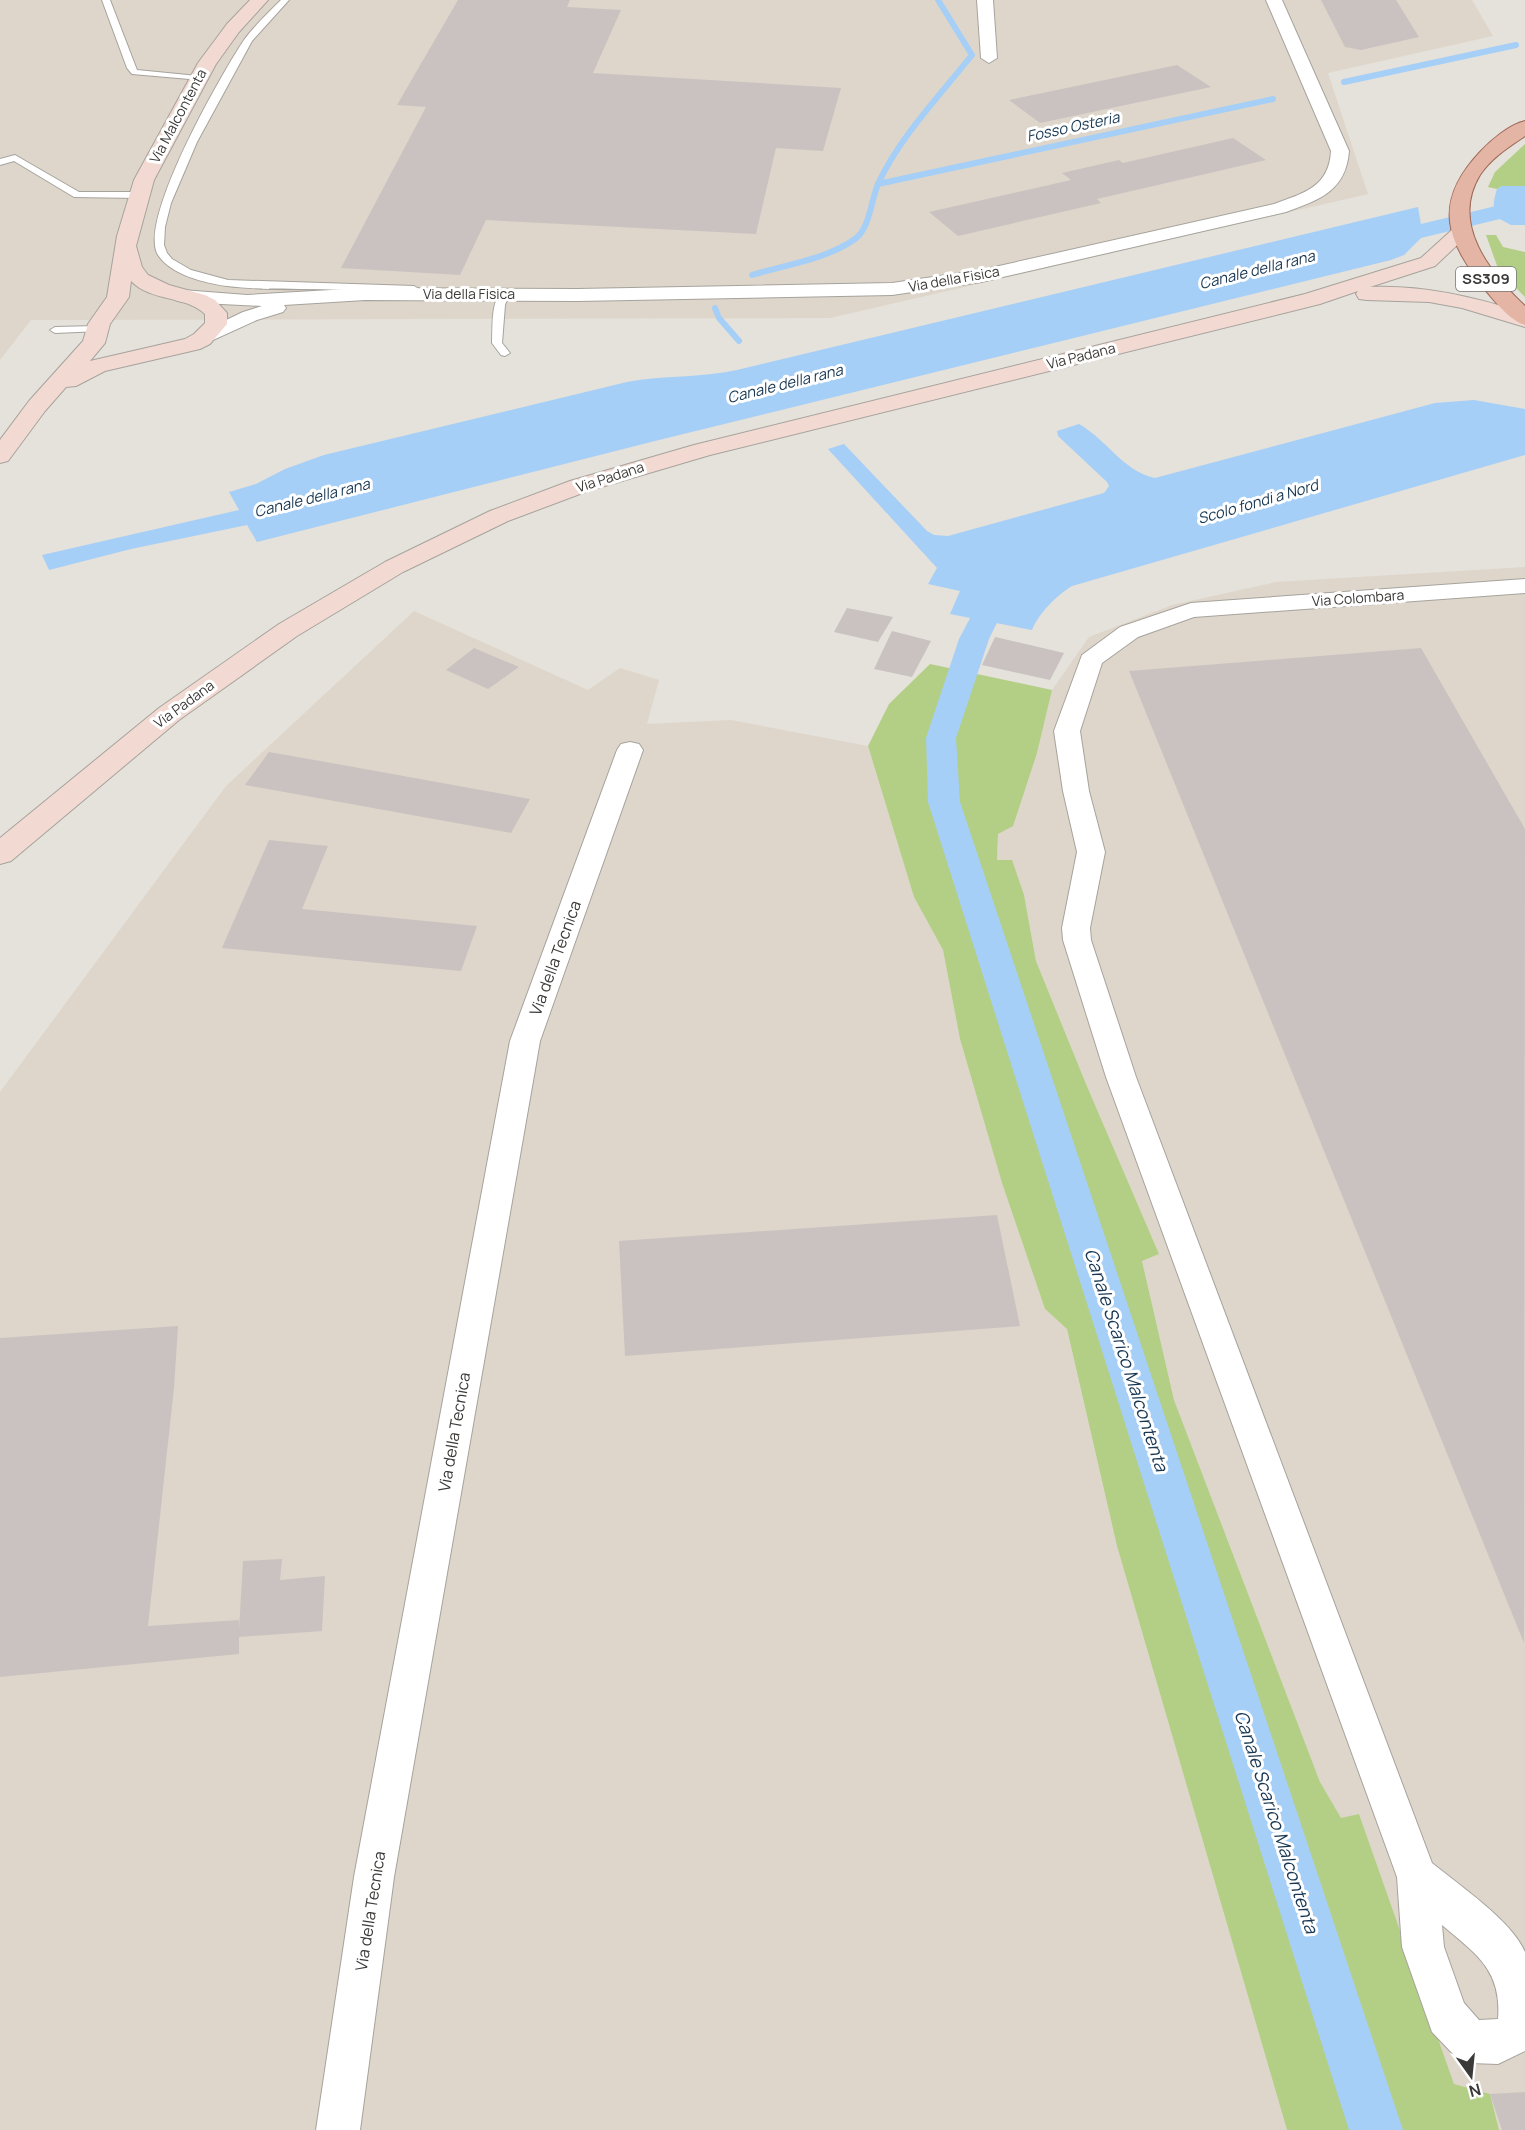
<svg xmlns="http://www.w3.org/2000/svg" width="1525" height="2130" font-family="Manrope,sans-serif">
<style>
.built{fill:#ded6ca}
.green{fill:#b2cf85}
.water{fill:#a5cff7}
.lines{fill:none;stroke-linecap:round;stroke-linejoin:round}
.stream{stroke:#a5cff7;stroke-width:6}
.canal{fill:#a5cff7;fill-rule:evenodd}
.building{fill:#c9c2c0}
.lane-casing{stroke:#a6a39d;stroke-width:2}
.street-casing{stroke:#a6a39d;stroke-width:2}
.secondary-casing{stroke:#a6a39d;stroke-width:2}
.primary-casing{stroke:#9e6957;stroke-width:2}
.lane{fill:#fff;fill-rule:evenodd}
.street{fill:#fff;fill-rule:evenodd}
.secondary{fill:#f2dad2;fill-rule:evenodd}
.primary{fill:#e4b4a4;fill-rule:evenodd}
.labels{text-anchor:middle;stroke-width:6;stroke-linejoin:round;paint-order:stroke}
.far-street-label{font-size:14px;fill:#3c3a38;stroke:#fff}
.far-water-label{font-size:15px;font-style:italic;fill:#183752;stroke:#fff}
.shield{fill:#fff;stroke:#767574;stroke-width:1.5}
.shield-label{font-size:15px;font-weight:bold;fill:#3c3a38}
.street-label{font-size:16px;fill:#3c3a38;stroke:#fff}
.water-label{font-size:18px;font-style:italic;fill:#183752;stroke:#fff}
</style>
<rect width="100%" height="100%" fill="#e5e1db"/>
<!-- built -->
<g class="built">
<polygon points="0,0 1472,0 1493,36 1328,73 1368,194 830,318 31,320 0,360"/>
<polygon points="1525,567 1525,2130 1499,2130 1490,2094 1454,2084 1359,1814 1341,1819 1320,1782 1174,1400 1142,1261 1159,1254 1086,1084 1036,961 1024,895 997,861 998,834 1037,753 1052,690 1089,637 1172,605 1276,582"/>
<polygon points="414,611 588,690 620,668 659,680 647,724 731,720 868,746 914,897 943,950 960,1039 1002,1183 1045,1309 1067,1329 1117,1546 1287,2130 0,2130 0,1092 226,786"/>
</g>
<!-- green -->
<g class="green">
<polygon points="1525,144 1525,186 1502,186 1497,189 1488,187 1495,172"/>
<polygon points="1486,235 1496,235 1503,247 1525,252 1525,297 1499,271"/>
<polygon points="930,664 1052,690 1037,753 1013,826 998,834 997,860 1012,860 1024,895 1036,961 1086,1084 1159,1254 1142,1261 1174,1400 1320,1782 1341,1818 1359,1814 1454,2084 1490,2094 1499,2130 1287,2130 1117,1546 1067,1329 1045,1309 1002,1183 960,1039 943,950 914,897 868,746 889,704"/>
</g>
<!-- water -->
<g class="water">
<path d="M1502 186H1525V225H1511L1496 217C1492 208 1494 198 1497 189Z"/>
<path d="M1418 207 1423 236 1404 255 1391 260 659 440 257 542 247 525 131 549 49 570 42 555 239 510 229 492 256 484 285 469 324 455 627 382C664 375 700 378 737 370Z"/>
<path d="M1474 400 1525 409V455L1072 586C1056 596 1039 613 1032 630L950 614 960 591 928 584 937 568 828 449 844 444 927 531 934 535 948 536 1104 493 1109 486 1107 482 1058 436 1057 431 1079 424C1106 439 1124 472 1155 478L1435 403Z"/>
</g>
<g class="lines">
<!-- stream -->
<g class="stream">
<polyline points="1344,82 1516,45"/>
<polyline points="878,184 1273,99"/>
<path d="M752 275C785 265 827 259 855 239 870 228 871 200 878 184 899 138 940 95 972 55L938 0"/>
<polyline points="715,308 719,318 739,341"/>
</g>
<!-- canal -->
<g class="canal">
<polygon points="1525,199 1525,213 1375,249 1367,247 1364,242 1367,237"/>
<polygon points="999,582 1009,584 1013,590 989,639 956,738 960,802 1403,2130 1349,2130 928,802 926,738 959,639 985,590 989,584"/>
</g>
</g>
<!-- building -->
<g class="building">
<polygon points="458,0 570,0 567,7 621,10 593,73 841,88 823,151 776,148 756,234 486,220 460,275 341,268 426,107 397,105"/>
<polygon points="1321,0 1396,0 1419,37 1361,50 1345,47"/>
<polygon points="1177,65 1211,87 1040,123 1009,100"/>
<polygon points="1233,138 1266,160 1097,199 1101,203 958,236 929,212 1071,180 1062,173 1119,160 1123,163"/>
<polygon points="847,608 893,617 878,642 834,632"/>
<polygon points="892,631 931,641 912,677 874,669"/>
<polygon points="995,637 1064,653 1050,680 982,665"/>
<polygon points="474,648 519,667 488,689 446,670"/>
<polygon points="1421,648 1525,829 1524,1643 1129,671"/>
<polygon points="269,752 337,764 530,799 511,833 245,785"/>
<polygon points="269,840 328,846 302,909 477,926 461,971 222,948"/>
<polygon points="997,1215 1020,1326 625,1356 619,1241"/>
<polygon points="178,1326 174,1388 148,1626 239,1620 239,1630 243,1561 282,1559 280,1580 325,1576 322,1631 239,1637 239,1654 0,1677 0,1338"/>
<polygon points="1525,2092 1525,2130 1502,2130 1490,2094"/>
</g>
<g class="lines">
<defs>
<g id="lane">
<polygon points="102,0 110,0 137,70 198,76 202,78 201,80 132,74 127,68"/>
<path d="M281 0H289L252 41 197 142 171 203 165 227 164 245 167 253 172 259 191 270 228 280 414 286 419 289 417 291C395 295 368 290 345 290 306 288 265 291 227 286 205 283 171 275 158 255 137 221 222 73 244 40 255 25 268 13 281 0Z"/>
<polygon points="15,155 79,192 138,192 143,195 138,198 74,197 14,161 0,165 0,159"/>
<path d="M504 291 509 294 505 305 502 343 510 353 505 356 501 355 492 343C493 329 490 298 504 291Z"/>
<polygon points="97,326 101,327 101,331 55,333 50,330 55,327"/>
</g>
<g id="street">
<polygon points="977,0 993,0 997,58 989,63 981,58"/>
<path d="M1266 0H1282L1349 151C1346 191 1319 200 1286 212L981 282 892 295 578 301 365 300 284 305 286 308 283 312 257 320 202 345 195 343 192 339 195 335 243 312 262 306 182 302 175 300 172 296 175 292 182 290 247 295 365 288 578 289 892 283 981 270 1274 204C1304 193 1329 187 1331 151Z"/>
<path d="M1525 579V593L1194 617 1138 637 1102 663 1080 731 1089 791 1105 852 1090 928 1091 940 1136 1077 1432 1863C1459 1885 1512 1921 1525 1952V2051L1498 2064 1470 2063 1455 2056 1432 2032 1402 1947 1397 1877 1106 1077 1063 940 1062 928 1077 852 1063 791 1054 731 1082 655 1120 627 1191 603ZM1442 1925C1476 1954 1502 1970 1498 2019L1479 2020 1464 2003 1444 1947Z"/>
<polygon points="630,742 639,744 643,750 540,1041 394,1877 360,2130 316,2130 354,1877 510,1041 617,750 621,744"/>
</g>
<g id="secondary">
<path d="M250 0H268L239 32 216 64 154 180 136 246 142 267 148 275 169 285 205 295 215 300 227 313V324L210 344 200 349 105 371 76 386 66 387 45 411 8 461 0 463V440L29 401 83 341 88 324 107 297 117 236 134 180 198 63 227 24ZM131 281C151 302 185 295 205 314V323L194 334 185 339 90 361 105 343 110 324 129 297Z"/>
<path d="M1461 226 1468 228 1471 232 1435 266 1370 287C1424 285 1474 297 1525 313V327L1462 308 1429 302 1367 300 1359 299 1356 294 1358 291 1320 304 710 455 588 491 508 521 403 572 297 636 179 720 11 861 0 864V838L159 708 279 624 385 562 490 511 570 481 694 445 1305 294 1421 258 1454 228Z"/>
</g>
<path id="primary" d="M1525 121V136C1509 147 1491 158 1480 175 1450 224 1490 273 1525 306V325C1511 321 1497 304 1487 292 1447 242 1431 204 1480 152 1491 140 1509 125 1525 121Z"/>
</defs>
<!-- lane casing -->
<use href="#lane" class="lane-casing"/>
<!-- street casing -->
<use href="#street" class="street-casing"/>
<!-- secondary casing -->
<use href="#secondary" class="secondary-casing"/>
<!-- primary casing -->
<use href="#primary" class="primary-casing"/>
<!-- lane -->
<use href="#lane" class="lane"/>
<!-- street -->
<use href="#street" class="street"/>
<!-- secondary -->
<use href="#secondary" class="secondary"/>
<!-- primary -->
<use href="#primary" class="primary"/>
</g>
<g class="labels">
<!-- far-street labels -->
<g class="far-street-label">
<text transform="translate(178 116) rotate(-62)" y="5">Via Malcontenta</text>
<text transform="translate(954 279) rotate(-10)" y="5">Via della Fisica</text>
<text x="469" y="299">Via della Fisica</text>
<text transform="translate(1081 356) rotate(-14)" y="5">Via Padana</text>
<text transform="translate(610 477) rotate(-18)" y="5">Via Padana</text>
<text transform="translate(1358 598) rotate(-4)" y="5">Via Colombara</text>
<text transform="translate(184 704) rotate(-36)" y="5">Via Padana</text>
</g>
<!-- far-water labels -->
<g class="far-water-label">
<text transform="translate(1073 127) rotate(-12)" y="5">Fosso Osteria</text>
<text transform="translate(1257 270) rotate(-14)" y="5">Canale della rana</text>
<text transform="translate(785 384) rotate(-14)" y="5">Canale della rana</text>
<text transform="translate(312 498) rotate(-14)" y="5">Canale della rana</text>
<text transform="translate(1258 502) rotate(-16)" y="5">Scolo fondi a Nord</text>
</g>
<!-- shield labels -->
<rect class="shield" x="1456" y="267" width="60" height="24" rx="4.5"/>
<g class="shield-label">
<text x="1486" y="284">SS309</text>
</g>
<!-- street labels -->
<g class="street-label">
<text transform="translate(555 958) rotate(-70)" y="6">Via della Tecnica</text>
<text transform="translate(454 1432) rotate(-80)" y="6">Via della Tecnica</text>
<text transform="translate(370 1911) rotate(-81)" y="6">Via della Tecnica</text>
</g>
<!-- water labels -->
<g class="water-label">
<text transform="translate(1126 1360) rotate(72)" y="6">Canale Scarico Malcontenta</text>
<text transform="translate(1276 1822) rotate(72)" y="6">Canale Scarico Malcontenta</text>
</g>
</g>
<!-- north arrow -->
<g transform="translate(1471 2076) rotate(165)" stroke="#ffffff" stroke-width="4.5" paint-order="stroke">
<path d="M0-4.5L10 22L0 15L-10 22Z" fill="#3c3a38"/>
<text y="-9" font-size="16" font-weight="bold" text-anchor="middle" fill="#3c3a38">N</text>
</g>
</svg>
